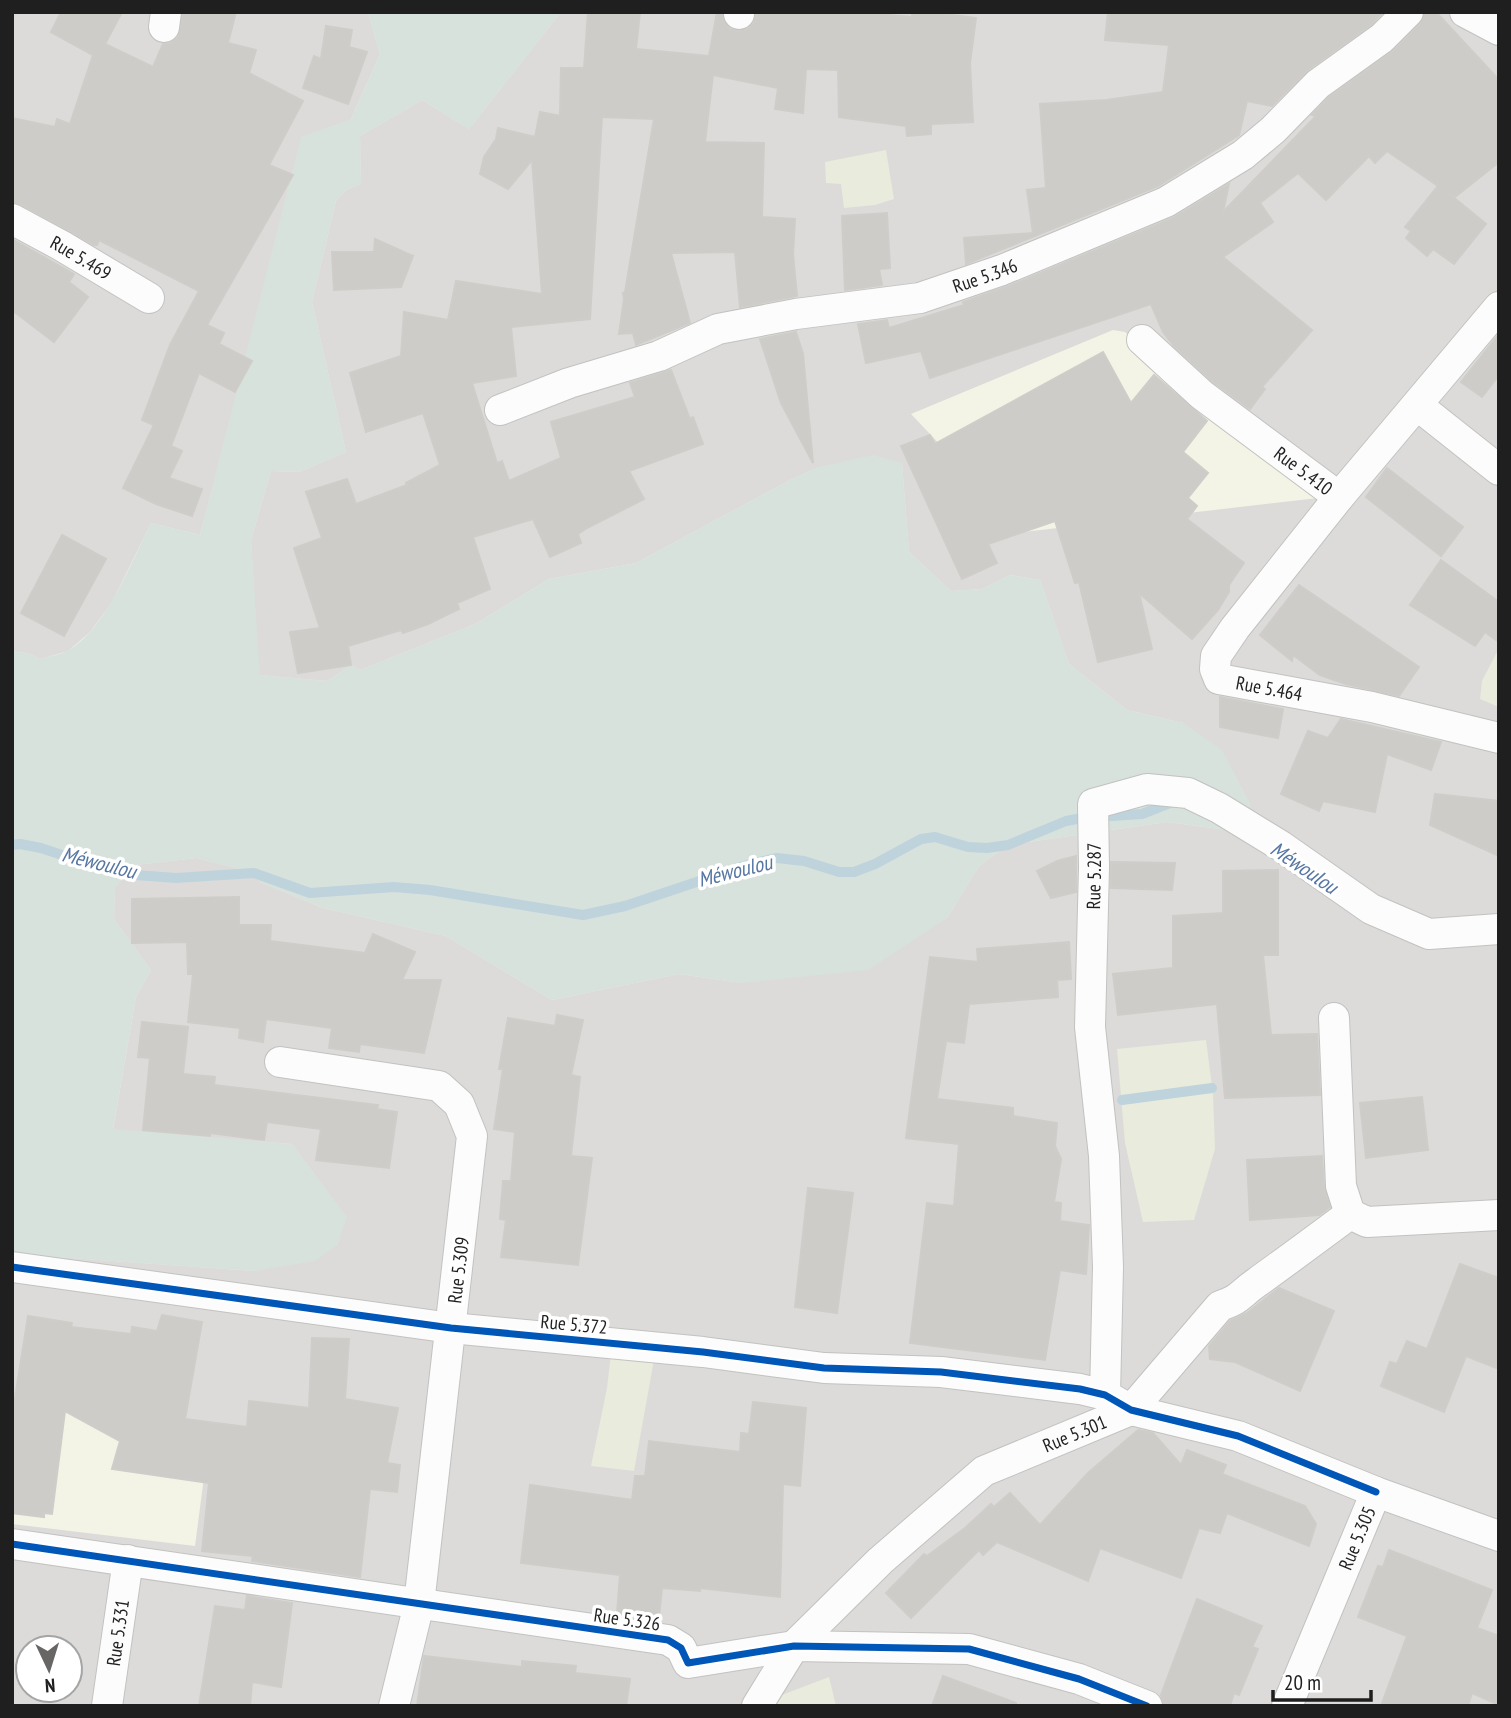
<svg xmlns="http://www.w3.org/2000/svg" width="1511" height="1718" font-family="'PT Sans Narrow',sans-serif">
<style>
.residential{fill:#dcdbd9;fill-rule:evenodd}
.education{fill:#f3f4e5}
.farmland{fill:#e9ebdd}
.wetland{fill:#d7e2dc}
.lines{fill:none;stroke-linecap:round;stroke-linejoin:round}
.stream{stroke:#bfd3dc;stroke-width:10}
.building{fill:#cdccc9;stroke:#cfcdc9;stroke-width:2}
.minor-casing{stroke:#c2c2c0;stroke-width:32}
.minor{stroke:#fcfcfc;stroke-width:30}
.cycleway-casing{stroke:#fff;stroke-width:11}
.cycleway{stroke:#0057b8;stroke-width:7}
.labels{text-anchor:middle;stroke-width:7;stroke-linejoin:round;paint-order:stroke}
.street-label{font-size:19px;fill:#1f1f1f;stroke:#fff}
.water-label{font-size:21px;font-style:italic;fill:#5676a3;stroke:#fff}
</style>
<rect width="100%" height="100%" fill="#ecebe8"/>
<!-- residential -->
<g class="residential">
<polygon points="12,12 368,12 380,54 351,119 227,433 200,535 151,523 112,602 90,632 68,651 40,659 31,654 12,651"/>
<path d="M561 12H1499V1706H12V1254L255 1271 337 1245 346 1217 292 1144 113 1130 136 997 151 970 114 919 115 887 135 865 197 858 254 873 260 882 323 908 446 936 552 1000 679 974 742 983 947 918 979 866 1008 845 1167 822 1227 830 1183 723 1127 710 1069 664 1040 580 1010 575 982 589 951 591 909 552 902 463 819 467 792 479 636 563 549 579 475 624 360 670 351 665 327 681 259 675 251 540 271 471 299 472 346 452 312 302 336 201 346 190 361 184 360 136 422 100 469 129ZM28 1648H70V1690H28Z"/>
</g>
<!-- education -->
<g class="education">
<polygon points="1113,330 1125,332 1169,375 1327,497 1023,532 911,414"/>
<polygon points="12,1406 211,1423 195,1546 12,1524"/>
</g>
<!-- farmland -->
<g class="farmland">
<polygon points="886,150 894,199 875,205 844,208 841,184 826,183 825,162"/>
<polygon points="1499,648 1499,707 1480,699 1482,681"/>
<polygon points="1206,1040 1213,1094 1215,1149 1194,1220 1143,1222 1125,1143 1117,1049"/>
<polygon points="612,1345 655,1354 634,1471 591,1466 607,1388"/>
<polygon points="829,1677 836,1706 758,1706 758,1704"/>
</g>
<!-- wetland -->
<path class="wetland" d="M368 12H561L469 129 422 100 360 136 361 184 346 190 336 201 312 302 346 452 299 472 271 471 251 540 260 675 327 681 351 665 360 670 475 624 549 579 636 563 792 479 819 467 873 455 902 463 909 552 951 591 982 589 1010 575 1040 580 1069 664 1127 710 1183 723 1222 750 1251 805 1228 830 1167 822 1008 845 979 866 947 918 868 970 742 983 679 974 552 1000 446 936 323 908 260 882 253 873 197 858 135 865 115 887 114 919 151 970 136 997 113 1129 292 1144 347 1217 337 1245 315 1261 255 1271 12 1254V651L31 654 40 659C49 656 60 655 67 651 104 633 133 559 151 523L200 535 301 137 351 119 380 54Z"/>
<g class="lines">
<!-- stream -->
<g class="stream">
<polyline points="12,845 20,844 41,848 92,865 136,875 176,878 254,873 310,893 394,887 430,890 583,915 625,906 750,864 777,858 804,861 839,872 854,872 875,864 921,839 935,837 968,847 987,848 1008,845 1066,821 1082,818 1142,814 1175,801"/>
<polyline points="1122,1100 1212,1088"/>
</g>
</g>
<!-- building -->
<g class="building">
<polygon points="61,12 122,12 105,44 153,67 163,44 171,43 178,37 183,12 236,12 228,43 256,50 249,73 303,101 269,165 293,175 207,325 224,333 219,344 252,361 235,392 199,373 171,446 182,451 169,478 202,489 192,516 156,504 123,488 154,425 142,420 170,345 199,291 99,240 97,245 94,245 20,204 12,202 12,118 55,127 57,119 70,124 93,55 51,32"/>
<polygon points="588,12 640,12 636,49 709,56 717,12 722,12 724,22 730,29 738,31 747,29 754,23 757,12 856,12 912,17 912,12 931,12 976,18 970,63 973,122 931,124 931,134 907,136 906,126 839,117 838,70 806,69 803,113 775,109 778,88 713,75 705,142 764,143 762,217 795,219 793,254 797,296 740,307 735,252 671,253 690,323 636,345 633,333 619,334 624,299 623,293 625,292 654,119 602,117 590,319 511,327 516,376 472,383 497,463 502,461 509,481 561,458 551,422 635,397 630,383 671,370 690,419 693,417 703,444 629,471 644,499 587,528 578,534 581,543 550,557 533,519 473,537 490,589 457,603 459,609 428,624 403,633 401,630 348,646 351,665 298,673 290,632 320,628 294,548 322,538 306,492 347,479 356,504 407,485 406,483 440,465 423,413 366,432 350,373 401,356 404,312 448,320 456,281 542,294 532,160 508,189 480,174 484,157 496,139 498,128 535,137 540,112 560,116 561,68 584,68"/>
<polygon points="1108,12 1383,12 1371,25 1308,70 1272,106 1247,101 1239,135 1158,186 966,264 964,238 1033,233 1027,190 1046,188 1040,104 1106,100 1163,92 1169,45 1105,40"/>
<polygon points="1425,12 1436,12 1499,80 1499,162 1455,197 1447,192 1486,224 1454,264 1433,249 1427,256 1406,238 1411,231 1405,227 1438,186 1387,151 1375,163 1369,156 1326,200 1298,173 1260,203 1273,222 1223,257 1312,330 1262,387 1265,389 1250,409 1213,382 1174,346 1163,332 1151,304 930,378 921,351 866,363 858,324 887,320 889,328 964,305 963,302 1009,286 1173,218 1229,184 1223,212 1316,116 1312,115 1329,97 1394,50 1420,24"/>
<polygon points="326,26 352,30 349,47 367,52 348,104 303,88 314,56 321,59"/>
<polygon points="887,213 890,268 879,269 882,285 845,290 842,216"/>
<polygon points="12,239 74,274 69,282 88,297 54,342 12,310"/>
<polygon points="375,239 413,256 401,287 334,290 332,252 374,252"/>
<polygon points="796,332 803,354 813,463 781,403 760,339"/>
<polygon points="1499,334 1499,375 1482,397 1461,382"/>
<polygon points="1103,352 1131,403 1154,375 1207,421 1183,452 1208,473 1188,498 1197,506 1187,519 1244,563 1229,585 1229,592 1218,610 1192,639 1139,593 1152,649 1098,662 1079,582 1075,583 1055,521 988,544 997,563 962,579 901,446 930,435 935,444"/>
<polygon points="1387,468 1463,527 1441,556 1366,497"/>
<polygon points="62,535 106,559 64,636 21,613"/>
<polygon points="1441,560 1499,602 1499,642 1485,632 1475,646 1410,605"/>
<polygon points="1299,585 1419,667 1399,696 1346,684 1320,675 1293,655 1292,661 1260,635"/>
<polygon points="1220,697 1283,709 1278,738 1220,727"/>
<polygon points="1341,719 1441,742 1431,770 1387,754 1375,812 1323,801 1319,811 1281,794 1308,731 1328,738"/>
<polygon points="1435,794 1499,801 1499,856 1430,825"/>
<polygon points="1076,856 1076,892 1051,898 1037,871 1057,861"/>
<polygon points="1111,862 1175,863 1172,890 1111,888"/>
<polygon points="1278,870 1278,955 1263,955 1271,1035 1317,1034 1320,1095 1225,1098 1217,1004 1118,1015 1113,974 1173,968 1173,916 1223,913 1223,871"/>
<polygon points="239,897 239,925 271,925 270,941 365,953 373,934 415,952 402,980 441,980 424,1053 360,1044 359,1052 329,1048 332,1028 266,1019 263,1042 239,1038 240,1028 188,1022 193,974 188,974 187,942 132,943 132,899"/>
<polygon points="1069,942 1071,979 1057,980 1058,997 969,1004 964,1043 946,1041 937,1099 1013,1108 1013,1116 1057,1123 1055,1146 1061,1159 1054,1202 1061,1203 1060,1221 1089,1225 1086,1274 1060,1270 1045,1360 910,1343 927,1203 954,1206 959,1144 906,1138 930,957 978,962 977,949"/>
<polygon points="557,1015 583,1020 571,1075 580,1077 571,1156 592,1158 578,1265 501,1257 506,1220 500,1219 503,1181 511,1181 515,1132 494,1129 503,1069 499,1069 508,1018 555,1026"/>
<polygon points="142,1022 188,1027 183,1074 215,1077 214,1085 378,1105 377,1109 397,1112 389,1168 316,1160 321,1129 267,1122 264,1140 210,1133 210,1136 143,1130 150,1058 138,1057"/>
<polygon points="1422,1097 1428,1150 1366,1158 1360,1103"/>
<polygon points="1322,1156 1324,1187 1330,1207 1319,1215 1250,1220 1247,1160"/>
<polygon points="808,1188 853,1193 837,1313 795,1307"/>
<polygon points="1460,1264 1499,1278 1499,1369 1466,1356 1444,1412 1381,1386 1390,1362 1397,1364 1407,1341 1427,1349"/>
<polygon points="1279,1288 1334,1311 1300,1391 1235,1362 1210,1359 1209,1346 1230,1321 1247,1313"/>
<polygon points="162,1315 202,1322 185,1419 247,1427 249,1401 309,1408 312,1338 349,1339 345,1399 398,1408 387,1463 400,1465 397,1492 370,1489 360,1577 252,1561 253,1556 202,1551 209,1483 112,1469 120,1441 65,1411 52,1514 44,1513 44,1517 12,1513 12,1398 15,1398 28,1316 72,1323 71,1327 131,1334 132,1327 157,1331"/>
<polygon points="753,1402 806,1408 800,1486 783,1484 780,1597 700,1588 700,1591 662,1588 659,1617 617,1613 620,1575 521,1563 530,1485 632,1500 635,1476 645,1476 649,1441 740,1452 741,1433 749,1434"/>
<polygon points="1138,1430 1153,1433 1181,1465 1187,1450 1226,1465 1222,1474 1305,1506 1316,1524 1309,1546 1227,1513 1220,1533 1199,1528 1181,1578 1100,1548 1088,1581 997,1542 983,1555 979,1550 911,1618 886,1593 924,1554 927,1556 965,1528 991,1504 994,1507 1010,1493 1040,1525 1088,1473"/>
<polygon points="1389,1550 1492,1590 1477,1628 1499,1636 1499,1705 1472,1693 1468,1706 1381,1706 1407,1636 1358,1617 1378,1566 1383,1567"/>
<polygon points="247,1596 292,1603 281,1687 252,1682 250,1706 199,1706 215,1606 245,1610"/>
<polygon points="1197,1599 1262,1626 1252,1647 1258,1649 1239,1695 1234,1693 1230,1706 1164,1706 1161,1695"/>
<polygon points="424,1656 522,1667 522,1661 576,1666 575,1673 630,1679 626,1706 417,1706"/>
<polygon points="943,1676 1016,1703 1016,1706 932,1706"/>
</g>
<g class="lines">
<defs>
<g id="minor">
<polyline points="1465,12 1499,30"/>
<polyline points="739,14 739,12"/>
<polyline points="164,27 166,12"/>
<path id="s1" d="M12 219 62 246 149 298"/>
<path id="s2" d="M1142 340 1202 395 1339 497 1499 307"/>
<polyline points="1417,405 1499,470"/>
<path id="s3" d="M500 410 569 383 659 356 718 329 796 314 920 298 1002 270 1166 202 1243 155 1273 130 1318 84 1382 38 1408 12"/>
<path id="s4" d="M1339 497 1235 628 1216 656 1215 669 1219 679 1372 707 1499 738"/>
<polyline points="1334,1018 1341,1186 1350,1214"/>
<polyline points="280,1062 439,1086 459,1104 472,1136 419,1604 394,1706"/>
<polyline points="12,1267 451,1328 703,1352 824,1368 941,1372 1080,1389 1105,1395 1131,1410 1238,1436 1376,1492"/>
<path id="s5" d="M1105 1395 1108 1267 1104 1156 1090 1027 1094 867 1093 804 1147 789 1188 793 1219 808 1281 846 1371 909 1429 934 1499 929"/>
<polyline points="12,1544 668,1640 681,1648 688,1663 794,1646 969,1649 1079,1679 1147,1706"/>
<path id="s6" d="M107 1706 128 1560"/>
<path id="s7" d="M757 1706 794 1646 880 1561 984 1471 1131 1410 1220 1306C1241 1299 1240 1294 1256 1283 1288 1260 1319 1237 1350 1214L1367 1222 1499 1215"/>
<path id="s8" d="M1287 1706 1376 1492 1499 1536"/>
</g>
</defs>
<!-- minor casing -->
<use href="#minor" class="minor-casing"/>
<!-- minor -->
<use href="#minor" class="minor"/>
<defs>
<g id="cycleway">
<polyline points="12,1267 451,1328 703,1352 824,1368 941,1372 1080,1389 1105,1395 1131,1410 1238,1436 1376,1492"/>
<polyline points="12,1544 668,1640 681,1648 688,1663 794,1646 969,1649 1079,1679 1147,1706"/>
</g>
</defs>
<!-- cycleway casing -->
<use href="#cycleway" class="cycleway-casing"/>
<!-- cycleway -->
<use href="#cycleway" class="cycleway"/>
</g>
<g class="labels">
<!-- street labels -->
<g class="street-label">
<text dy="7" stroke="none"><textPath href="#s1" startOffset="79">Rue 5.469</textPath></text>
<text dy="7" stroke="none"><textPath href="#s3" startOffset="506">Rue 5.346</textPath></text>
<text dy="7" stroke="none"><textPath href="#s2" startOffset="208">Rue 5.410</textPath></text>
<text dy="7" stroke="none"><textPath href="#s4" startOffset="276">Rue 5.464</textPath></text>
<text dy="7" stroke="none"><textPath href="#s5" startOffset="520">Rue 5.287</textPath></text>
<text transform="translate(458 1270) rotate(-83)" y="7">Rue 5.309</text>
<text transform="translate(574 1324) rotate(5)" y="7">Rue 5.372</text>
<text dy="7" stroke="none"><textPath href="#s7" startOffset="427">Rue 5.301</textPath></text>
<text dy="7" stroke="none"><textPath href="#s8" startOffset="182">Rue 5.305</textPath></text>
<text transform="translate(627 1619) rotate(8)" y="7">Rue 5.326</text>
<text dy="7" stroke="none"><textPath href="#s6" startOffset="74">Rue 5.331</textPath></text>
</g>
<!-- water labels -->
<g class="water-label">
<text transform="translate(99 863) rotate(14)" y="7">Méwoulou</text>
<text transform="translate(1304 868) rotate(34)" y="7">Méwoulou</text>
<text transform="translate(735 871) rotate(-14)" y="7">Méwoulou</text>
</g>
</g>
<!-- border -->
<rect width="1511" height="1718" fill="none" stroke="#1f1f1f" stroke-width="28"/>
<!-- north arrow -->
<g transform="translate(49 1669) rotate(176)"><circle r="33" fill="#ffffff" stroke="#a5a5a5" stroke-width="2"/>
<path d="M0-5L12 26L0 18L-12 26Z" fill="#676665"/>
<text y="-10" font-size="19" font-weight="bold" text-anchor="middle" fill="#1f1f1f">N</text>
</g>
<!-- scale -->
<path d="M1273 1690v10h98v-10" fill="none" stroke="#1f1f1f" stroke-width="3.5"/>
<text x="1284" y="1690" font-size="21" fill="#1f1f1f" stroke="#ffffff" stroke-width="5" paint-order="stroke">20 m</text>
</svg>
